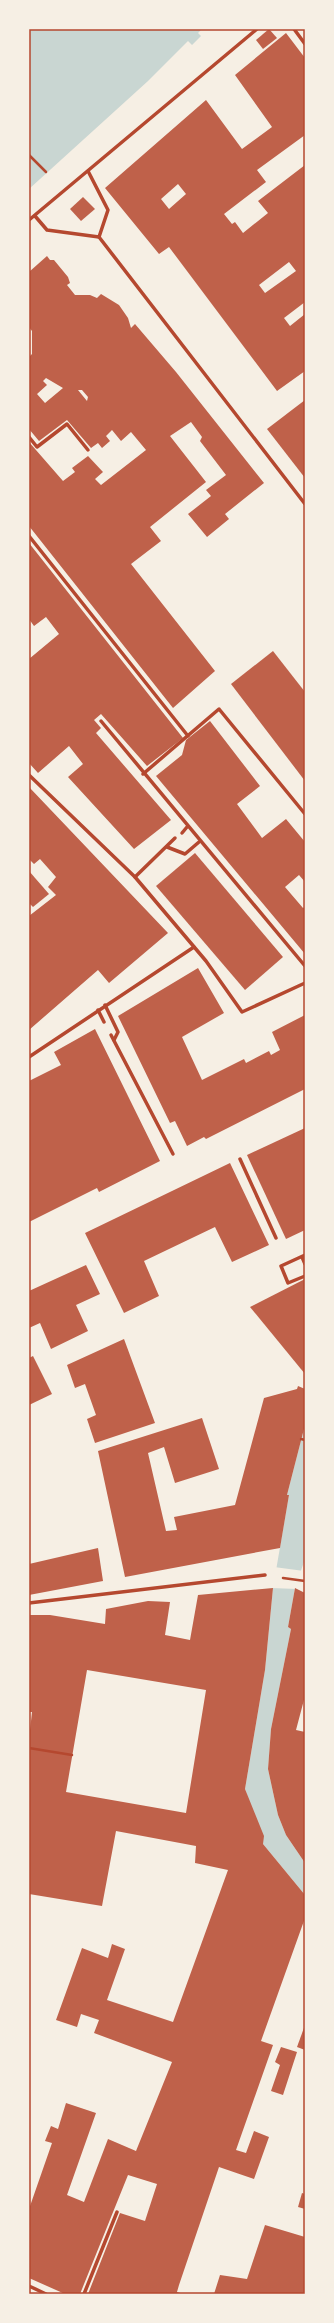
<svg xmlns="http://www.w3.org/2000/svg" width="334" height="2323" font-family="Figtree,sans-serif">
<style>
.water{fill:#c9d6d2}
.pier{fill:#f6efe4}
.building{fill:#bf614a;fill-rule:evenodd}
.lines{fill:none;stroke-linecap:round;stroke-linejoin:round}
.path{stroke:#b5482f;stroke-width:2.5}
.pedestrian{stroke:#b5482f;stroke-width:3.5}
.neatline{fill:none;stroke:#b5482f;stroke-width:1.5}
</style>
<rect width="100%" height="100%" fill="#f6efe4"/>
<!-- water -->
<g class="water">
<polygon points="29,29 202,29 198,33 201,36 192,45 188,41 148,81 29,189"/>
<polygon points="305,1425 305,1559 295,1588 288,1627 291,1629 271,1729 268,1769 278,1815 286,1835 305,1863 305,1895 263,1844 245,1789 265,1670 273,1588 289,1495 287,1495"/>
</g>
<!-- pier -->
<polygon class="pier" points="274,1567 304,1571 297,1589 271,1588"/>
<!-- building -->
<g class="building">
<polygon points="269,29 277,38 263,49 256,40"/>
<path d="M286 33 305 58V135L257 170 266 182 224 214 232 224 235 222 243 233 268 213 258 201 305 165V302L284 318 290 326 305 314V371L277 391 169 247 159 254 105 188 206 100 242 149 272 127 235 75ZM178 184 186 194 169 209 161 199ZM289 262 296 271 265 293 259 285Z"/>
<polygon points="83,197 95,209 81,221 70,209"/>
<path d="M47 256 50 260H54L68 277 70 283 67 285 75 295H90L97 298 101 294 119 305 128 318 131 328 135 324 176 372 264 483 225 514 229 519 207 537 188 514 211 496 206 490 226 475 200 441 202 437 191 422 170 436 206 482 150 527 161 541 131 564 215 671 173 708 29 526V442L63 481 75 472 72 468 88 456 103 472 95 479 101 485 146 450 131 432 121 441 112 430 106 436 110 441 102 448 98 443 91 448 67 420 39 441 29 429V357L32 354V331L29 327V272ZM46 378 63 388 45 403 37 394 47 385 43 381ZM78 390H82L88 397 87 401Z"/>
<polygon points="305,400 305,478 267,429"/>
<polygon points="29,543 183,738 147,766 101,714 94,720 101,728 96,733 171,820 134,849 68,777 83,764 69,746 38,773 29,763 29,659 59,634 46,617 34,626 29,619"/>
<polygon points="273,651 305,692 305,781 231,684"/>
<polygon points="210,721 260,786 237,804 262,838 286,819 305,842 305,882 299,875 285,887 303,908 305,907 305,954 156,776 182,755 186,740"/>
<polygon points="29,787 168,933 109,983 98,970 29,1030 29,916 56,895 48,887 56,877 40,859 34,864 29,859"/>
<polygon points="195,853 283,957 245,990 156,886"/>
<polygon points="29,871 49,894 33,907 29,903"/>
<polygon points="198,968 224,1013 182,1037 202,1080 244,1059 246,1063 269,1051 271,1055 280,1050 272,1032 305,1015 305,1089 206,1139 204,1137 187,1146 175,1121 170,1123 118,1016"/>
<polygon points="95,1029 160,1161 99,1192 97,1188 29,1222 29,1081 61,1065 54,1052"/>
<polygon points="305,1128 305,1230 286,1239 247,1155"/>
<polygon points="230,1163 269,1245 232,1262 215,1227 144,1261 159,1296 124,1313 85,1233"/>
<polygon points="86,1265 100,1294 76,1305 88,1331 51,1349 40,1323 29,1328 29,1291"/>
<polygon points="305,1279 305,1374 250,1307"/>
<polygon points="124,1339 155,1423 95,1443 87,1419 96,1415 85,1384 75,1388 67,1365"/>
<polygon points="33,1356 52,1394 29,1405 29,1358"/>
<polygon points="298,1386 305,1389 305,1425 287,1495 289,1495 280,1548 125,1577 98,1451 202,1418 219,1469 175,1483 164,1447 148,1453 166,1531 177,1530 174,1517 235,1505 264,1398 297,1389"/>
<polygon points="98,1548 103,1581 29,1595 29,1564"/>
<path d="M273 1588 265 1670 245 1789 264 1836 263 1844 305 1895V1918L261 2041 273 2045 236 2150 246 2153 254 2131 269 2137 254 2179 219 2167 179 2285 177 2292 184 2294H88L120 2213 145 2221 157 2184 128 2175 80 2294H65L29 2278V2209L52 2143 45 2141 51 2126 58 2129 66 2103 96 2113 67 2195 84 2202 108 2139 136 2151 172 2062 94 2033 99 2020 81 2014 77 2027 56 2020 82 1948 108 1958 112 1944 125 1949 107 2000 173 2022 228 1870 195 1863 196 1846 116 1831 102 1906 29 1894V1739L32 1712H29V1615H50L105 1624 106 1609 148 1601 170 1602 165 1635 190 1640 198 1595ZM87 1670 206 1690 186 1813 66 1792Z"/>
<polygon points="295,1588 305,1593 305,1696 296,1730 305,1732 305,1863 286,1835 278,1815 268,1769 271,1729 291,1629 288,1627"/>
<polygon points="305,2025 305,2050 297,2047"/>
<polygon points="281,2047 297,2052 283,2095 271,2091 280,2065 275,2062"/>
<polygon points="302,2193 305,2194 305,2209 298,2207"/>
<polygon points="265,2225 305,2237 305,2294 214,2294 220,2275 247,2279"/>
</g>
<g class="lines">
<!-- path -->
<g class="path">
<polyline points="29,155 46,172"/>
<polyline points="301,1439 305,1440"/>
<polyline points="283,1578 305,1581"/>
<polyline points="29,1748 72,1755"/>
</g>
<!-- pedestrian -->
<g class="pedestrian">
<polyline points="294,29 305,44"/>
<polyline points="88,171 108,210 99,237"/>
<polyline points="35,216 47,230 99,237 305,504"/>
<polyline points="29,220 257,29"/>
<polyline points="29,437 37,447 67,424 88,450"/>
<polyline points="29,536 188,736"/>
<polyline points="101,721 305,966"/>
<polyline points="143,774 219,709 305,814"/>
<polyline points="29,775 135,877 206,961 242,1012 305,983"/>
<polyline points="182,833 187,827"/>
<polyline points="167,847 185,854 199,842"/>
<polyline points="135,877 175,838"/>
<polyline points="105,1005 118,1032 114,1040"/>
<polyline points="98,1010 104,1022"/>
<polyline points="111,1035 173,1154"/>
<polyline points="29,1057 194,947"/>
<polyline points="240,1159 276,1238"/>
<polyline points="305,1255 281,1266 288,1283 305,1276"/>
<polyline points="302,1257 305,1264"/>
<polyline points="29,1603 265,1575"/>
<polyline points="29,2286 46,2294"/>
<polyline points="84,2294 117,2212"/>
</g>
</g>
<!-- border -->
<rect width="334" height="2323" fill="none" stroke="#f6efe4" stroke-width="60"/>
<rect x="30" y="30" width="274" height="2263" class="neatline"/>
</svg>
